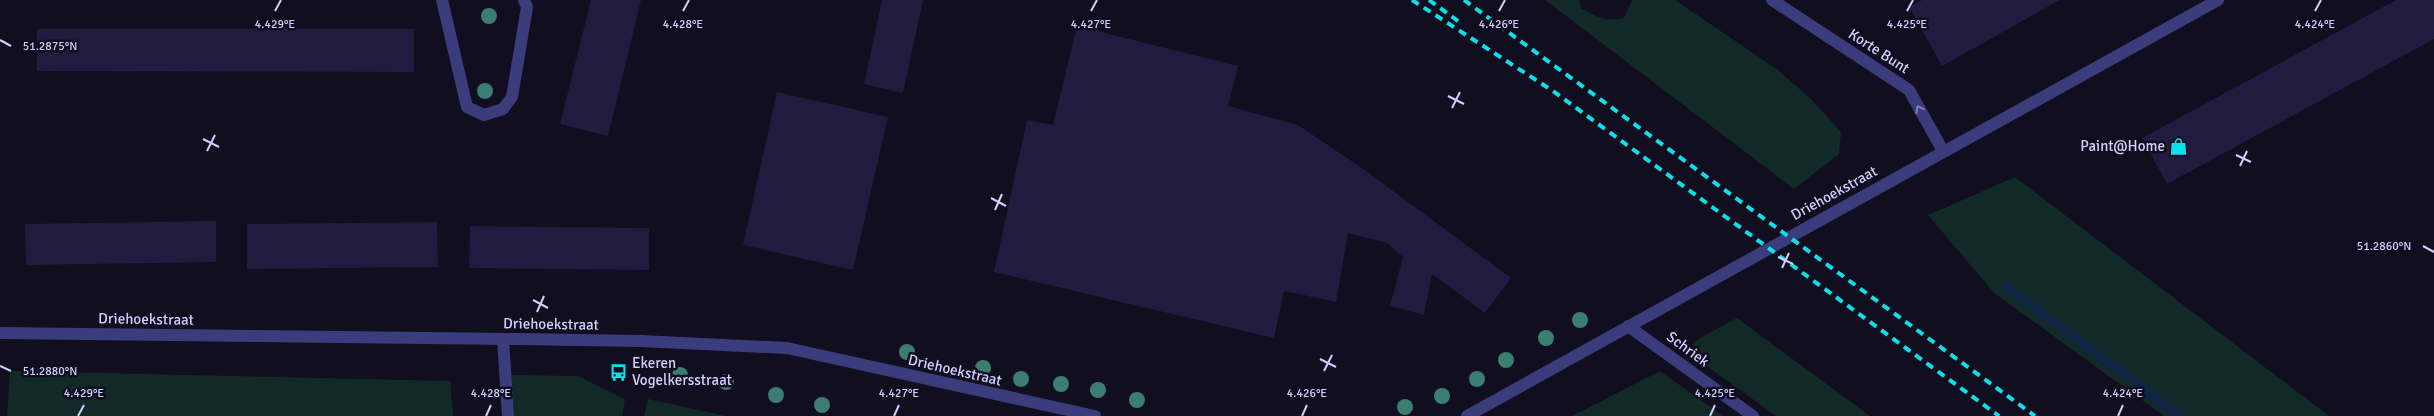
<svg xmlns="http://www.w3.org/2000/svg" width="2434" height="416" font-family="Signika,sans-serif">
<style>
.green{fill:#112927}
.lines{fill:none;stroke-linecap:round;stroke-linejoin:round}
.stream{stroke:#0f2542;stroke-width:10}
.building{fill:#201b3f}
.minor{stroke:#3b3c7c;stroke-width:12}
.rail{stroke:#0de0ea;stroke-width:4;stroke-dasharray:8 6;stroke-linecap:butt}
.tree{fill:#3b7d70}
.oneway{stroke:#7e7eb6}
.ticks{fill:none;stroke:#d1cffc;stroke-width:2}
.labels{text-anchor:middle;stroke-width:5;stroke-linejoin:round;paint-order:stroke}
.street-label{font-size:15px;fill:#d1cffc;stroke:#100e1f}
.poi-label{font-size:15px;fill:#d1cffc;stroke:#100e1f;text-anchor:end}
.ticks-label{font-size:12px;text-anchor:middle;fill:#d1cffc;stroke:#100e1f;stroke-width:5;stroke-linejoin:round;paint-order:stroke}
</style>
<rect width="100%" height="100%" fill="#100e1f"/>
<!-- green -->
<g class="green">
<path d="M1545 0H1579L1581 8C1596 17 1606 22 1624 18L1632 0H1675L1778 70 1812 100 1841 132 1839 154 1794 189Z"/>
<polygon points="2015,177 2329,416 2164,416 1994,293 1928,215"/>
<polygon points="1737,318 1870,416 1776,416 1697,359 1693,345 1698,339"/>
<polygon points="10,371 450,381 453,416 7,416"/>
<polygon points="1660,371 1723,416 1572,416"/>
<polygon points="511,375 578,376 625,399 622,416 514,416"/>
<polygon points="648,399 726,416 644,416"/>
</g>
<g class="lines">
<!-- stream -->
<polyline class="stream" points="2007,287 2180,416"/>
</g>
<!-- building -->
<g class="building">
<polygon points="591,0 641,0 608,136 560,124"/>
<polygon points="882,0 923,0 903,93 864,84"/>
<polygon points="1922,0 2060,0 1942,66 1909,7"/>
<polygon points="2396,0 2434,0 2434,39 2167,184 2142,138"/>
<polygon points="1077,26 1238,66 1228,106 1298,125 1362,168 1511,278 1485,313 1432,274 1424,315 1390,306 1403,257 1387,243 1348,233 1336,302 1284,291 1274,338 994,272 1027,120 1053,125"/>
<polygon points="37,29 414,29 414,72 37,71"/>
<polygon points="777,92 888,117 853,270 743,245"/>
<polygon points="216,221 216,262 26,265 25,224"/>
<polygon points="437,222 438,267 247,269 247,224"/>
<polygon points="470,226 649,228 649,270 469,268"/>
</g>
<g class="lines">
<!-- minor -->
<g class="minor">
<polyline points="442,0 467,107 484,115 503,109 512,97 527,7 524,0"/>
<polyline points="1772,0 1909,90 1943,151"/>
<polyline points="1628,326 1753,416"/>
<polyline points="0,333 517,339 641,341 787,348 1095,416"/>
<polyline points="503,339 508,416"/>
<polyline points="1467,416 2218,0"/>
</g>
<!-- rail -->
<g class="rail">
<polyline points="1412,0 1553,91 1999,416"/>
<polyline points="1429,0 1462,24"/>
<polyline points="1464,0 2035,416"/>
</g>
</g>
<!-- trees -->
<g class="tree">
<circle cx="489" cy="16" r="8"/>
<circle cx="485" cy="91" r="8"/>
<circle cx="1580" cy="320" r="8"/>
<circle cx="1546" cy="338" r="8"/>
<circle cx="907" cy="352" r="8"/>
<circle cx="1506" cy="360" r="8"/>
<circle cx="983" cy="368" r="8"/>
<circle cx="680" cy="375" r="8"/>
<circle cx="1021" cy="379" r="8"/>
<circle cx="1477" cy="379" r="8"/>
<circle cx="726" cy="382" r="8"/>
<circle cx="1061" cy="384" r="8"/>
<circle cx="1098" cy="390" r="8"/>
<circle cx="776" cy="395" r="8"/>
<circle cx="1442" cy="396" r="8"/>
<circle cx="1137" cy="400" r="8"/>
<circle cx="822" cy="405" r="8"/>
<circle cx="1405" cy="407" r="8"/>
</g>
<!-- one-way arrows -->
<defs><path id="oneway-chevron" d="M-2-3.5L2.5 0L-2 3.5" fill="none" stroke-width="1.6" stroke-linecap="round" stroke-linejoin="round" transform="scale(1.25)"/></defs>
<use class="oneway" href="#oneway-chevron" transform="translate(1919 109) rotate(-119)"/>
<!-- ticks -->
<path class="ticks" d="M275 11 281 0M683 11 689 0M1091 11 1097 0M1499 11 1505 0M1907 11 1913 0M2315 11 2321 0M0 40 11 46M1448 96 1464 104M1452 108 1460 92M203 139 219 147M207 151 215 135M2236 155 2251 162M2240 166 2247 151M991 198 1006 206M995 210 1002 194M2423 246 2434 252M1778 257 1793 264M1782 268 1789 253M533 300 548 308M537 312 544 296M1320 359 1336 367M0 366 11 371M1324 371 1332 355M78 416 84 405M486 416 491 405M894 416 899 405M1302 416 1307 405M1710 416 1715 405M2118 416 2123 405"/>
<!-- icons -->
<defs>
<symbol id="shop-bare" viewBox="-9 -9 18 18"><path d="M-5-2.5h2.3a2.7 3.5 0 0 1 5.4 0H5L5.5 6h-11ZM-1.5-2.5h3a1.5 2.3 0 0 0-3 0Z" fill="#0de0ea" stroke="#100e1f" stroke-width="2.5" paint-order="stroke"/></symbol>
<symbol id="bus-bare" viewBox="-9 -9 18 18"><path d="M-5-6H5V4H4V6H2V4H-2V6H-4V4H-5ZM-3.5-4V0h7V-4ZM-3.5 1.2v1.5H-2V1.2ZM2 1.2v1.5H3.5V1.2Z" fill="#0de0ea" stroke="#100e1f" stroke-width="2.5" paint-order="stroke"/></symbol>
</defs>
<g fill-rule="evenodd">
<use href="#shop-bare" x="2166" y="134" width="25" height="25"/>
<use href="#bus-bare" x="606" y="360" width="25" height="25"/>
</g>
<g class="labels">
<!-- street labels -->
<g class="street-label">
<text transform="translate(1879 51) rotate(33)" y="5">Korte Bunt</text>
<text transform="translate(1834 193) rotate(-29)" y="5">Driehoekstraat</text>
<text transform="translate(146 319) rotate(1)" y="5">Driehoekstraat</text>
<text transform="translate(551 324) rotate(1)" y="5">Driehoekstraat</text>
<text transform="translate(1688 349) rotate(36)" y="5">Schriek</text>
<text transform="translate(955 370) rotate(13)" y="5">Driehoekstraat</text>
</g>
<!-- poi labels -->
<g class="poi-label">
<text x="2165" y="151">Paint@Home</text>
<text x="632" y="368" text-anchor="start">Ekeren<tspan x="632" dy="17">Vogelkersstraat</tspan></text>
</g>
</g>
<g class="ticks-label">
<text x="275" y="28">4.429°E</text>
<text x="683" y="28">4.428°E</text>
<text x="1091" y="28">4.427°E</text>
<text x="1499" y="28">4.426°E</text>
<text x="2315" y="28">4.424°E</text>
<text x="1907" y="28">4.425°E</text>
<text x="50" y="50">51.2875°N</text>
<text x="2384" y="250">51.2860°N</text>
<text x="50" y="375">51.2880°N</text>
<text x="84" y="397">4.429°E</text>
<text x="491" y="397">4.428°E</text>
<text x="899" y="397">4.427°E</text>
<text x="1307" y="397">4.426°E</text>
<text x="1715" y="397">4.425°E</text>
<text x="2123" y="397">4.424°E</text>
</g>
</svg>
